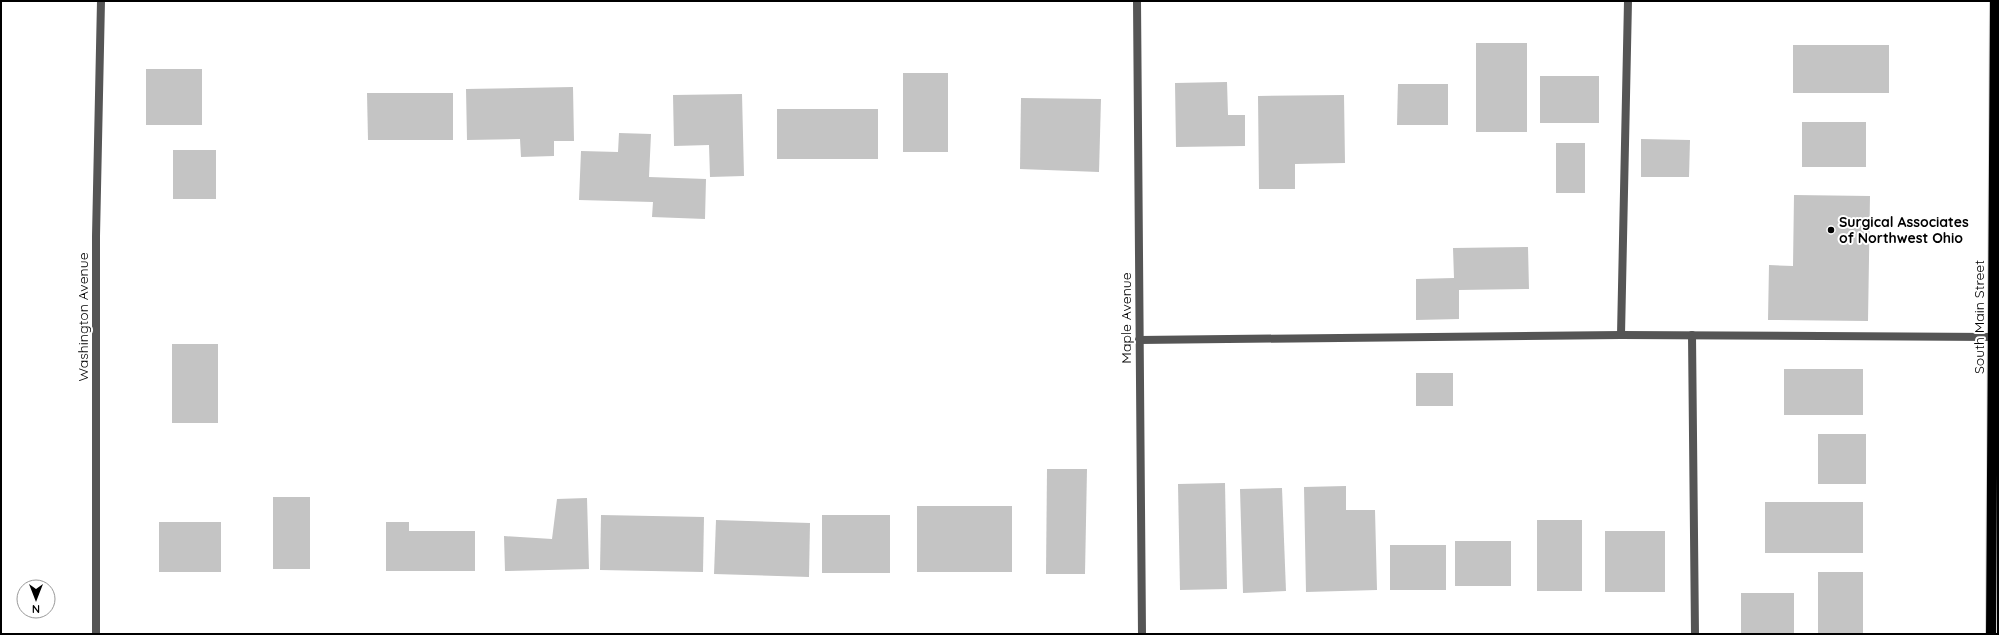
<svg xmlns="http://www.w3.org/2000/svg" width="1999" height="635" font-family="Quicksand,sans-serif">
<style>
.building{fill:#c4c4c4}
.lines{fill:none;stroke-linecap:round;stroke-linejoin:round}
.primary-casing{stroke:#dbdbdb;stroke-width:12}
.service{stroke:#555;stroke-width:8}
.minor{stroke:#555;stroke-width:8}
.primary{stroke:#000;stroke-width:10}
.poi-dot{fill:#000;stroke:#fff;stroke-width:1.5}
.labels{text-anchor:middle;stroke-width:4;stroke-linejoin:round;paint-order:stroke}
.poi-label{font-size:14px;font-weight:bold;fill:#000;stroke:#fff;text-anchor:start}
.street-label{font-size:14px;fill:#000;stroke:#fff}
</style>
<rect width="100%" height="100%" fill="#fff"/>
<!-- building -->
<g class="building">
<rect x="1476" y="43" width="51" height="89"/>
<rect x="1793" y="45" width="96" height="48"/>
<rect x="146" y="69" width="56" height="56"/>
<rect x="903" y="73" width="45" height="79"/>
<rect x="1540" y="76" width="59" height="47"/>
<polygon points="1227,82 1228,115 1245,115 1245,146 1176,147 1175,83"/>
<polygon points="1398,84 1448,84 1448,125 1397,125"/>
<polygon points="573,87 574,141 554,141 554,156 521,157 520,139 467,140 466,89"/>
<polygon points="367,93 453,93 453,140 368,140"/>
<polygon points="742,94 744,176 710,177 709,145 674,146 673,95"/>
<polygon points="1344,95 1345,163 1295,164 1295,189 1259,189 1258,96"/>
<polygon points="1021,98 1101,99 1099,172 1020,169"/>
<rect x="777" y="109" width="101" height="50"/>
<rect x="1802" y="122" width="64" height="45"/>
<polygon points="619,133 651,134 649,177 706,179 705,219 652,217 653,202 579,200 581,151 618,152"/>
<polygon points="1641,139 1690,140 1689,177 1641,177"/>
<rect x="1556" y="143" width="29" height="50"/>
<rect x="173" y="150" width="43" height="49"/>
<polygon points="1794,195 1870,196 1868,321 1768,320 1769,265 1793,266"/>
<polygon points="1528,247 1529,289 1459,290 1459,319 1416,320 1416,279 1454,278 1453,248"/>
<rect x="172" y="344" width="46" height="79"/>
<rect x="1784" y="369" width="79" height="46"/>
<rect x="1416" y="373" width="37" height="33"/>
<rect x="1818" y="434" width="48" height="50"/>
<polygon points="1047,469 1087,469 1085,574 1046,574"/>
<polygon points="1225,483 1227,589 1180,590 1178,484"/>
<polygon points="1346,486 1346,510 1375,510 1377,590 1306,592 1304,487"/>
<polygon points="1282,488 1286,591 1243,593 1240,489"/>
<rect x="273" y="497" width="37" height="72"/>
<polygon points="587,498 589,569 505,571 504,536 552,539 557,499"/>
<rect x="1765" y="502" width="98" height="51"/>
<rect x="917" y="506" width="95" height="66"/>
<polygon points="601,515 704,517 703,572 600,570"/>
<rect x="822" y="515" width="68" height="58"/>
<polygon points="716,520 810,523 809,577 714,574"/>
<rect x="1537" y="520" width="45" height="71"/>
<rect x="159" y="522" width="62" height="50"/>
<polygon points="386,522 409,522 409,531 475,531 475,571 386,571"/>
<rect x="1605" y="531" width="60" height="61"/>
<rect x="1455" y="541" width="56" height="45"/>
<rect x="1390" y="545" width="56" height="45"/>
<rect x="1818" y="572" width="45" height="62"/>
<rect x="1741" y="593" width="53" height="41"/>
</g>
<g class="lines">
<defs>
<polyline id="primary" points="1991,634 1995,1"/>
</defs>
<!-- primary casing -->
<use href="#primary" class="primary-casing"/>
<!-- service -->
<g class="service">
<polyline points="1621,335 1628,1"/>
<polyline points="1692,335 1695,634"/>
<polyline points="1139,340 1621,335 1992,337"/>
</g>
<!-- minor -->
<g class="minor">
<polyline points="1137,1 1142,634"/>
<polyline points="96,634 96,236 101,1"/>
</g>
<!-- primary -->
<use href="#primary" class="primary"/>
</g>
<!-- markers -->
<circle class="poi-dot" cx="1831" cy="230" r="4"/>
<g class="labels">
<!-- poi labels -->
<g class="poi-label">
<text x="1839" y="227">Surgical Associates<tspan x="1839" dy="16">of Northwest Ohio</tspan></text>
</g>
<!-- street labels -->
<g class="street-label">
<text transform="translate(83 317) rotate(-90)" y="5">Washington Avenue</text>
<text transform="translate(1979 317) rotate(-90)" y="5">South Main Street</text>
<text transform="translate(1126 318) rotate(-90)" y="5">Maple Avenue</text>
</g>
</g>
<!-- border -->
<rect width="1999" height="635" fill="none" stroke="#000000" stroke-width="4"/>
<!-- north arrow -->
<g transform="translate(36 599) rotate(180)"><circle r="19" fill="#ffffff" stroke="#999999"/>
<path d="M0-3L7 15L0 10L-7 15Z" fill="#000000"/>
<text y="-6" font-size="11" font-weight="bold" text-anchor="middle" fill="#000000">N</text>
</g>
</svg>
